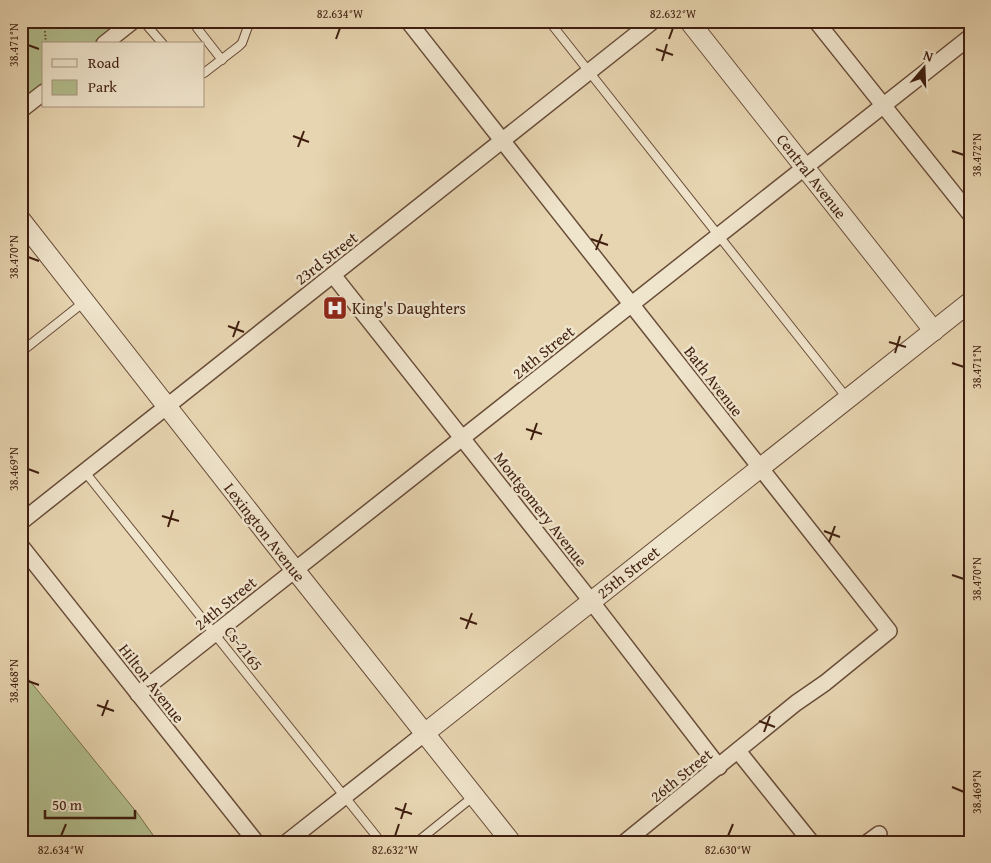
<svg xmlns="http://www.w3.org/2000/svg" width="991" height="863" font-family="'Gentium Book Plus',serif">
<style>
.green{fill:#b2be8e;stroke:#786e4e}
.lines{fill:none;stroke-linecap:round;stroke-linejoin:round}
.service-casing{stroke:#694c38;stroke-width:10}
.minor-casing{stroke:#694c38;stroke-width:18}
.tertiary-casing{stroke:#694c38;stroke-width:21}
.path{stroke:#3f1e0f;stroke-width:2;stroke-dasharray:1 2.5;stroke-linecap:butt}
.service{stroke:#efe4cc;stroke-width:8}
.minor{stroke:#efe4cc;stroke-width:15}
.tertiary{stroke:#efe4cc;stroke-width:19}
.ticks{fill:none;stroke:#3f1e0f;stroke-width:2}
.labels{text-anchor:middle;stroke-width:5;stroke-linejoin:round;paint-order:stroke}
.street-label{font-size:16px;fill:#3f1e0f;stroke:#efe4cc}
.poi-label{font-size:16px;fill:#3f1e0f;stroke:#efe4cc;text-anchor:start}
.neatline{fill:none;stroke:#3f1e0f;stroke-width:2}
.ticks-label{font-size:12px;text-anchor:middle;fill:#3f1e0f}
</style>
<rect width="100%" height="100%" fill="#e7d5b1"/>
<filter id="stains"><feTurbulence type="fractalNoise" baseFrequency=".004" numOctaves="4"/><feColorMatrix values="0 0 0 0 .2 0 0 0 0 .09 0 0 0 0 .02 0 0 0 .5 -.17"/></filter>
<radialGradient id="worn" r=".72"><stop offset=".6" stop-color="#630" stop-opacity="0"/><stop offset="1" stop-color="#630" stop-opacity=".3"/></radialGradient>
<!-- green -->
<g class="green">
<polygon points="21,21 122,21 93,44 44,44 44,83 21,101"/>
<polygon points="21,670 138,814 158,842 21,842"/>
</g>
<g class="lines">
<defs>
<g id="service">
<polyline points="143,21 163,44"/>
<polyline points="197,21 197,28 222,60"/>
<polyline points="549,21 847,398"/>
<polyline points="204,73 239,46 242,43 250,21"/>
<polyline points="21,352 84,302"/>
<polyline points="85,472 381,842"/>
<polyline points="417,842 474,796"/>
</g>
<g id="minor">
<polyline points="408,21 889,631 825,683 796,703 625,842"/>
<polyline points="816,21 970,214"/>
<polyline points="104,44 133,21"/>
<polyline points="21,110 44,92"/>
<polyline points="333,275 591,601 719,767"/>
<polyline points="21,522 653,21"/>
<polyline points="21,546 256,842"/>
<polyline points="138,694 970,37"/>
<polyline points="738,751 811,842"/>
<polyline points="287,842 425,733"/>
<polyline points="868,842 879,834"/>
</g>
<g id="tertiary">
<polyline points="689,21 934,331"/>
<polyline points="21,220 295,570 511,842"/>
<polyline points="425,733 970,302"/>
</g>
</defs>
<!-- service casing -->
<use href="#service" class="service-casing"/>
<!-- minor casing -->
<use href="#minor" class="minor-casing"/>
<!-- tertiary casing -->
<use href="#tertiary" class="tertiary-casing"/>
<!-- path -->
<g class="path">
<polyline points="44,21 46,44"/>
<polyline points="21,839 22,842"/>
</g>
<!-- service -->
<use href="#service" class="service"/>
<!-- minor -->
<use href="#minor" class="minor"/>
<!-- tertiary -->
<use href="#tertiary" class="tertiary"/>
</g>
<!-- ticks -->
<path class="ticks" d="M336 39 340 28M669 39 673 28M28 45 39 49M656 49 673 55M662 61 667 44M293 136 309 142M298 147 304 131M952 151 964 155M591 239 608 245M596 250 602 234M28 257 39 261M228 326 244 332M233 337 239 321M889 342 906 347M895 353 900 336M952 363 964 367M526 429 542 434M531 440 537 423M28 469 39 473M162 516 179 521M168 527 173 510M824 531 840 537M829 542 835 526M952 575 964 579M460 618 477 624M466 629 472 613M28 681 39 685M97 705 114 711M102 716 108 700M759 721 775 727M764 732 770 716M952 787 964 792M395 808 412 814M401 819 406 803M61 836 66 824M395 836 399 824M728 836 733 824"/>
<!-- icons -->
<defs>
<symbol id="hospital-square" viewBox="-11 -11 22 22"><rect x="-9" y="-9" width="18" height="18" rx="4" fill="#8f2418" stroke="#efe4cc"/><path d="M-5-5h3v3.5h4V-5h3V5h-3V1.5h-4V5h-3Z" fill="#fff"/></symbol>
</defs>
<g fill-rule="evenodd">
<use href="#hospital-square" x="321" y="294" width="28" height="28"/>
</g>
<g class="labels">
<!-- street labels -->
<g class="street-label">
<text transform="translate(812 176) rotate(52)" y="6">Central Avenue</text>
<text transform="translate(326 258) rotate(-38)" y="6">23rd Street</text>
<text transform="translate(543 352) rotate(-39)" y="6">24th Street</text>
<text transform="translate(714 381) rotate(52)" y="6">Bath Avenue</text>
<text transform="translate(541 509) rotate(52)" y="6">Montgomery Avenue</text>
<text transform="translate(265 532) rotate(52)" y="6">Lexington Avenue</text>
<text transform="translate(628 572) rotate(-38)" y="6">25th Street</text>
<text transform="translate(225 603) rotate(-39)" y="6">24th Street</text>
<text transform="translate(244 648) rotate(52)" y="6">Cs-2165</text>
<text transform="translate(152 683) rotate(52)" y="6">Hilton Avenue</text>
<text transform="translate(681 775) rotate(-39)" y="6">26th Street</text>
</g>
<!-- poi labels -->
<g class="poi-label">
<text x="352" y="314">King's Daughters</text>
</g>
</g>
<!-- margin -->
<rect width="991" height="863" fill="none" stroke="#e7d5b1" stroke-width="55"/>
<!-- legend -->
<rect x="42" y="42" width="162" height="65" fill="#efe4cc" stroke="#a99580"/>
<rect x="52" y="59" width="25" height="8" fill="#efe4cc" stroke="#a99580"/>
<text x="88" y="68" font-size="15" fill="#3f1e0f">Road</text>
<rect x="52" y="80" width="25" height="15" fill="#b2be8e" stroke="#a99580"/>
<text x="88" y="92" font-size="15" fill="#3f1e0f">Park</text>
<!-- north arrow -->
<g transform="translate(924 68) rotate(19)" stroke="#efe4cc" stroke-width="4" paint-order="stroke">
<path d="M0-4L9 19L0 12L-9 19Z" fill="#3f1e0f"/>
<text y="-8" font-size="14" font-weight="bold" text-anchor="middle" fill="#3f1e0f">N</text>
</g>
<!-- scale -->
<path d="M45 810v8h90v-8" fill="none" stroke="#3f1e0f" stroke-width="2.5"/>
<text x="52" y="810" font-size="15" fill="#3f1e0f" stroke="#efe4cc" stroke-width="4" paint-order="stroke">50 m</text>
<rect x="28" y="28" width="936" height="808" class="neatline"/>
<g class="ticks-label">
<text x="340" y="18">82.634°W</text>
<text x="673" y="18">82.632°W</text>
<text transform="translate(14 45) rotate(-90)" y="4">38.471°N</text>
<text transform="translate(977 155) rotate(-90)" y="4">38.472°N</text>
<text transform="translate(14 257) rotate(-90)" y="4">38.470°N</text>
<text transform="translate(977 367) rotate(-90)" y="4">38.471°N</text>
<text transform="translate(14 469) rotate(-90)" y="4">38.469°N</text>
<text transform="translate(977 579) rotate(-90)" y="4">38.470°N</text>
<text transform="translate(14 681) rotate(-90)" y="4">38.468°N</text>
<text transform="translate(977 792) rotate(-90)" y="4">38.469°N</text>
<text x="61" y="854">82.634°W</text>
<text x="395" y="854">82.632°W</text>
<text x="728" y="854">82.630°W</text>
</g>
<rect width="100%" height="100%" filter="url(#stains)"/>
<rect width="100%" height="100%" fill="url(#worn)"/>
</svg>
